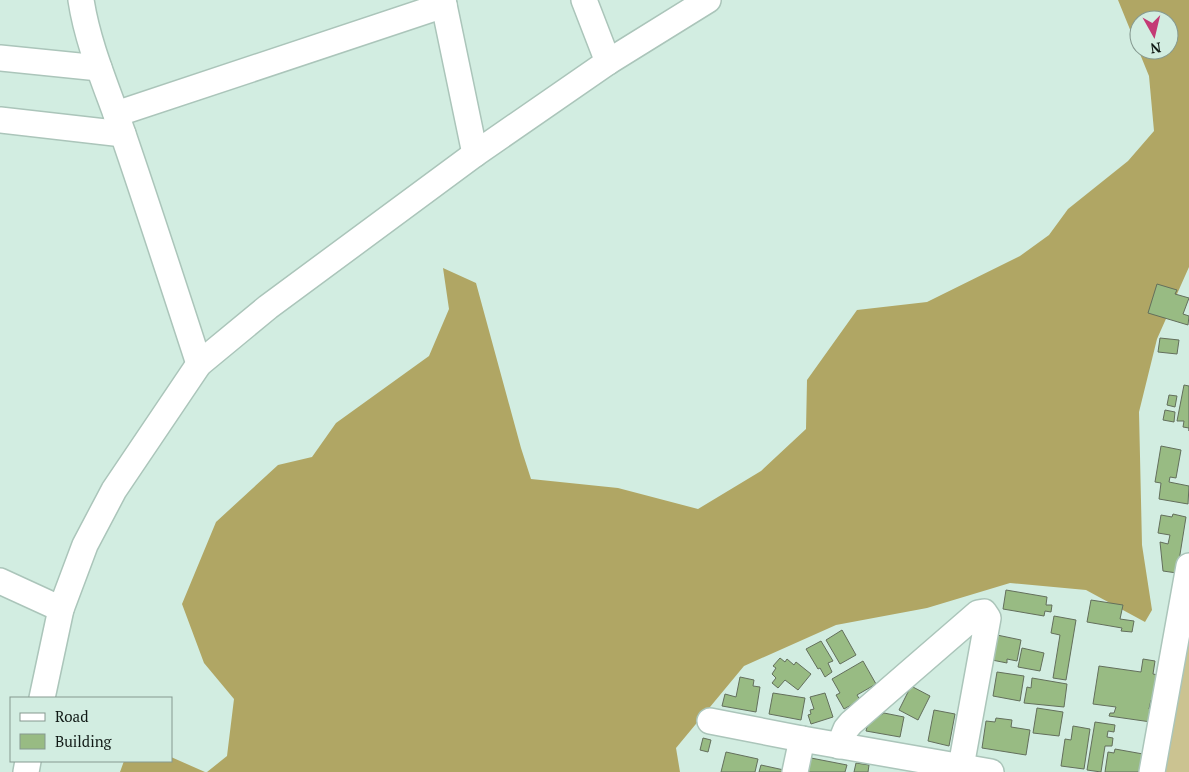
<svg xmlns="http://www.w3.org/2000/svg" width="1189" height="772" font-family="'PT Serif',serif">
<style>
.green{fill:#cbc391}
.forest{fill:#b0a664;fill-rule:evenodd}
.building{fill:#98bb83;stroke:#636f5c}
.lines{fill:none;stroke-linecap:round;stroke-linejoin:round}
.minor-casing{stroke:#abc5ba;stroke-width:28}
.minor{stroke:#fff;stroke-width:25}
</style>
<rect width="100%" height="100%" fill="#d2ede1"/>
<!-- green -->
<polygon class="green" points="1189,614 1189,772 1161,772"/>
<!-- forest -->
<g class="forest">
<path d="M1118 0H1189V267L1157 339 1139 412 1142 545 1152 610 1145 622 1086 590 1010 583 927 608 836 625 744 666 676 748 680 772H207L227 756 234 699 204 663 182 604 216 522 278 465 312 457 336 423 429 356 449 309 443 268 476 283 521 448 531 479 618 488 698 509 761 471 806 429 807 380 857 310 927 302 1020 256 1049 235 1068 209 1128 161 1154 131 1149 76ZM1139 20H1169V50H1139Z"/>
<polygon points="171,757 205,772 120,772 124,761 171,761"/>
</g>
<!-- building -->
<g class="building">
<polygon points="1157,284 1177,290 1175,294 1189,298 1183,314 1189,316 1188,325 1148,313"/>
<polygon points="1160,338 1179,340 1177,354 1158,352"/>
<polygon points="1184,385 1189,386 1189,431 1189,428 1183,427 1184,421 1177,421"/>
<polygon points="1169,395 1177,396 1175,407 1167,405"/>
<polygon points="1165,410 1175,412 1174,422 1163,420"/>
<polygon points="1161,446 1181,450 1176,478 1170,477 1169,482 1189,486 1188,504 1159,499 1161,483 1155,482"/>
<polygon points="1173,514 1186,517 1177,573 1163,571 1160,542 1168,544 1170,535 1158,533 1161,515 1172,517"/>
<polygon points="1006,590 1047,597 1046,605 1052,605 1051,612 1045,611 1044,616 1003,609"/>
<polygon points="1091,600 1123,605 1120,619 1134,621 1132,632 1121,631 1122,628 1087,622"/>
<polygon points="1054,616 1076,620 1066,680 1053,678 1060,635 1051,633"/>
<polygon points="842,630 856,655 840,664 826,640"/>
<polygon points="997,635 1021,640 1017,661 1007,659 1007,663 992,660"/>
<polygon points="821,641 833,661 828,663 832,672 825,677 820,668 818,669 806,649"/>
<polygon points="1022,648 1044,653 1040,671 1018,667"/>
<polygon points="780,658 785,662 787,659 794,665 796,662 811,674 798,690 785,680 778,688 772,683 776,678 772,674 776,668 773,666"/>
<polygon points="1143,659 1155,661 1153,674 1158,675 1154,700 1151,700 1149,709 1153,710 1151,722 1109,716 1110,713 1114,713 1116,707 1093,704 1099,666 1141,672"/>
<polygon points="863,661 876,684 857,695 860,700 844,709 836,695 840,693 832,679"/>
<polygon points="997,672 1024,676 1020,701 993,696"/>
<polygon points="740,677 754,680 753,686 760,687 756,712 722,706 725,694 736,697"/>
<polygon points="1032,678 1067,684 1064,707 1024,703 1027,687 1031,688"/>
<polygon points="911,686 930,696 918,720 899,710"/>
<polygon points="773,693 805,698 801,720 769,714"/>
<polygon points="825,693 833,717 811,724 808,715 811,714 810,710 814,709 810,697"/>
<polygon points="1037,708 1063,712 1059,736 1033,733"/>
<polygon points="934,710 955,714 949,746 928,741"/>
<polygon points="884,713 904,717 900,737 866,731 868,723"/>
<polygon points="996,718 1012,720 1011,727 1030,730 1026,755 982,748 986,721 995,722"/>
<polygon points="1095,722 1115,725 1114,732 1108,731 1107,737 1113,738 1112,746 1105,746 1101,772 1087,770"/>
<polygon points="1073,726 1090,729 1084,769 1061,766 1065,739 1071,740"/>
<polygon points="703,738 711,740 708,752 700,750"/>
<polygon points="1115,749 1143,754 1140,772 1105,772 1108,752 1114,753"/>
<polygon points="726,752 758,759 755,772 721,772"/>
<polygon points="811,758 847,765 845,772 808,772"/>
<polygon points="856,763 869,765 868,772 854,772"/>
<polygon points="761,765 784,770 784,772 759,772"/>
</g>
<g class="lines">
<defs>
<g id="minor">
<path d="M81 0C88 46 108 90 123 134 149 210 174 287 199 364"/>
<polyline points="443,0 475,154"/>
<polyline points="584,0 608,62"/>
<polyline points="0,58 99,68"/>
<polyline points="116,114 444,5"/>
<polyline points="0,120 123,134"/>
<polyline points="0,581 61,609"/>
<polyline points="42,698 61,609 85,545 114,490 199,364 268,307 475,154 608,62 708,0"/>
<polyline points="710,721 802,739 991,772"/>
<polyline points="839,746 846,729 851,723 978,613 984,612 988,618 960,772"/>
<polyline points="26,772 28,761"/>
<polyline points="795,772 802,739"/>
<polyline points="1152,772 1189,566"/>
</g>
</defs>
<!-- minor casing -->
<use href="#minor" class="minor-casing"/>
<!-- minor -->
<use href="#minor" class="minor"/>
</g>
<!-- legend -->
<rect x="10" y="697" width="162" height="65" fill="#d2ede1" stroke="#859990"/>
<rect x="20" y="713" width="25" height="8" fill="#ffffff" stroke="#859990"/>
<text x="55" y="722" font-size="15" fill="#111a16">Road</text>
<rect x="20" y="734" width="25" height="15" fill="#98bb83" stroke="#859990"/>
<text x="55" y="747" font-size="15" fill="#111a16">Building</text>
<!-- north arrow -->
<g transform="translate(1154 35) rotate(172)"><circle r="24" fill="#d2ede1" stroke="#859990"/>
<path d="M0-4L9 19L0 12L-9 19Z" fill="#c43a75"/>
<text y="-8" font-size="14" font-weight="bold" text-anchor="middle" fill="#111a16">N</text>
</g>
</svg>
